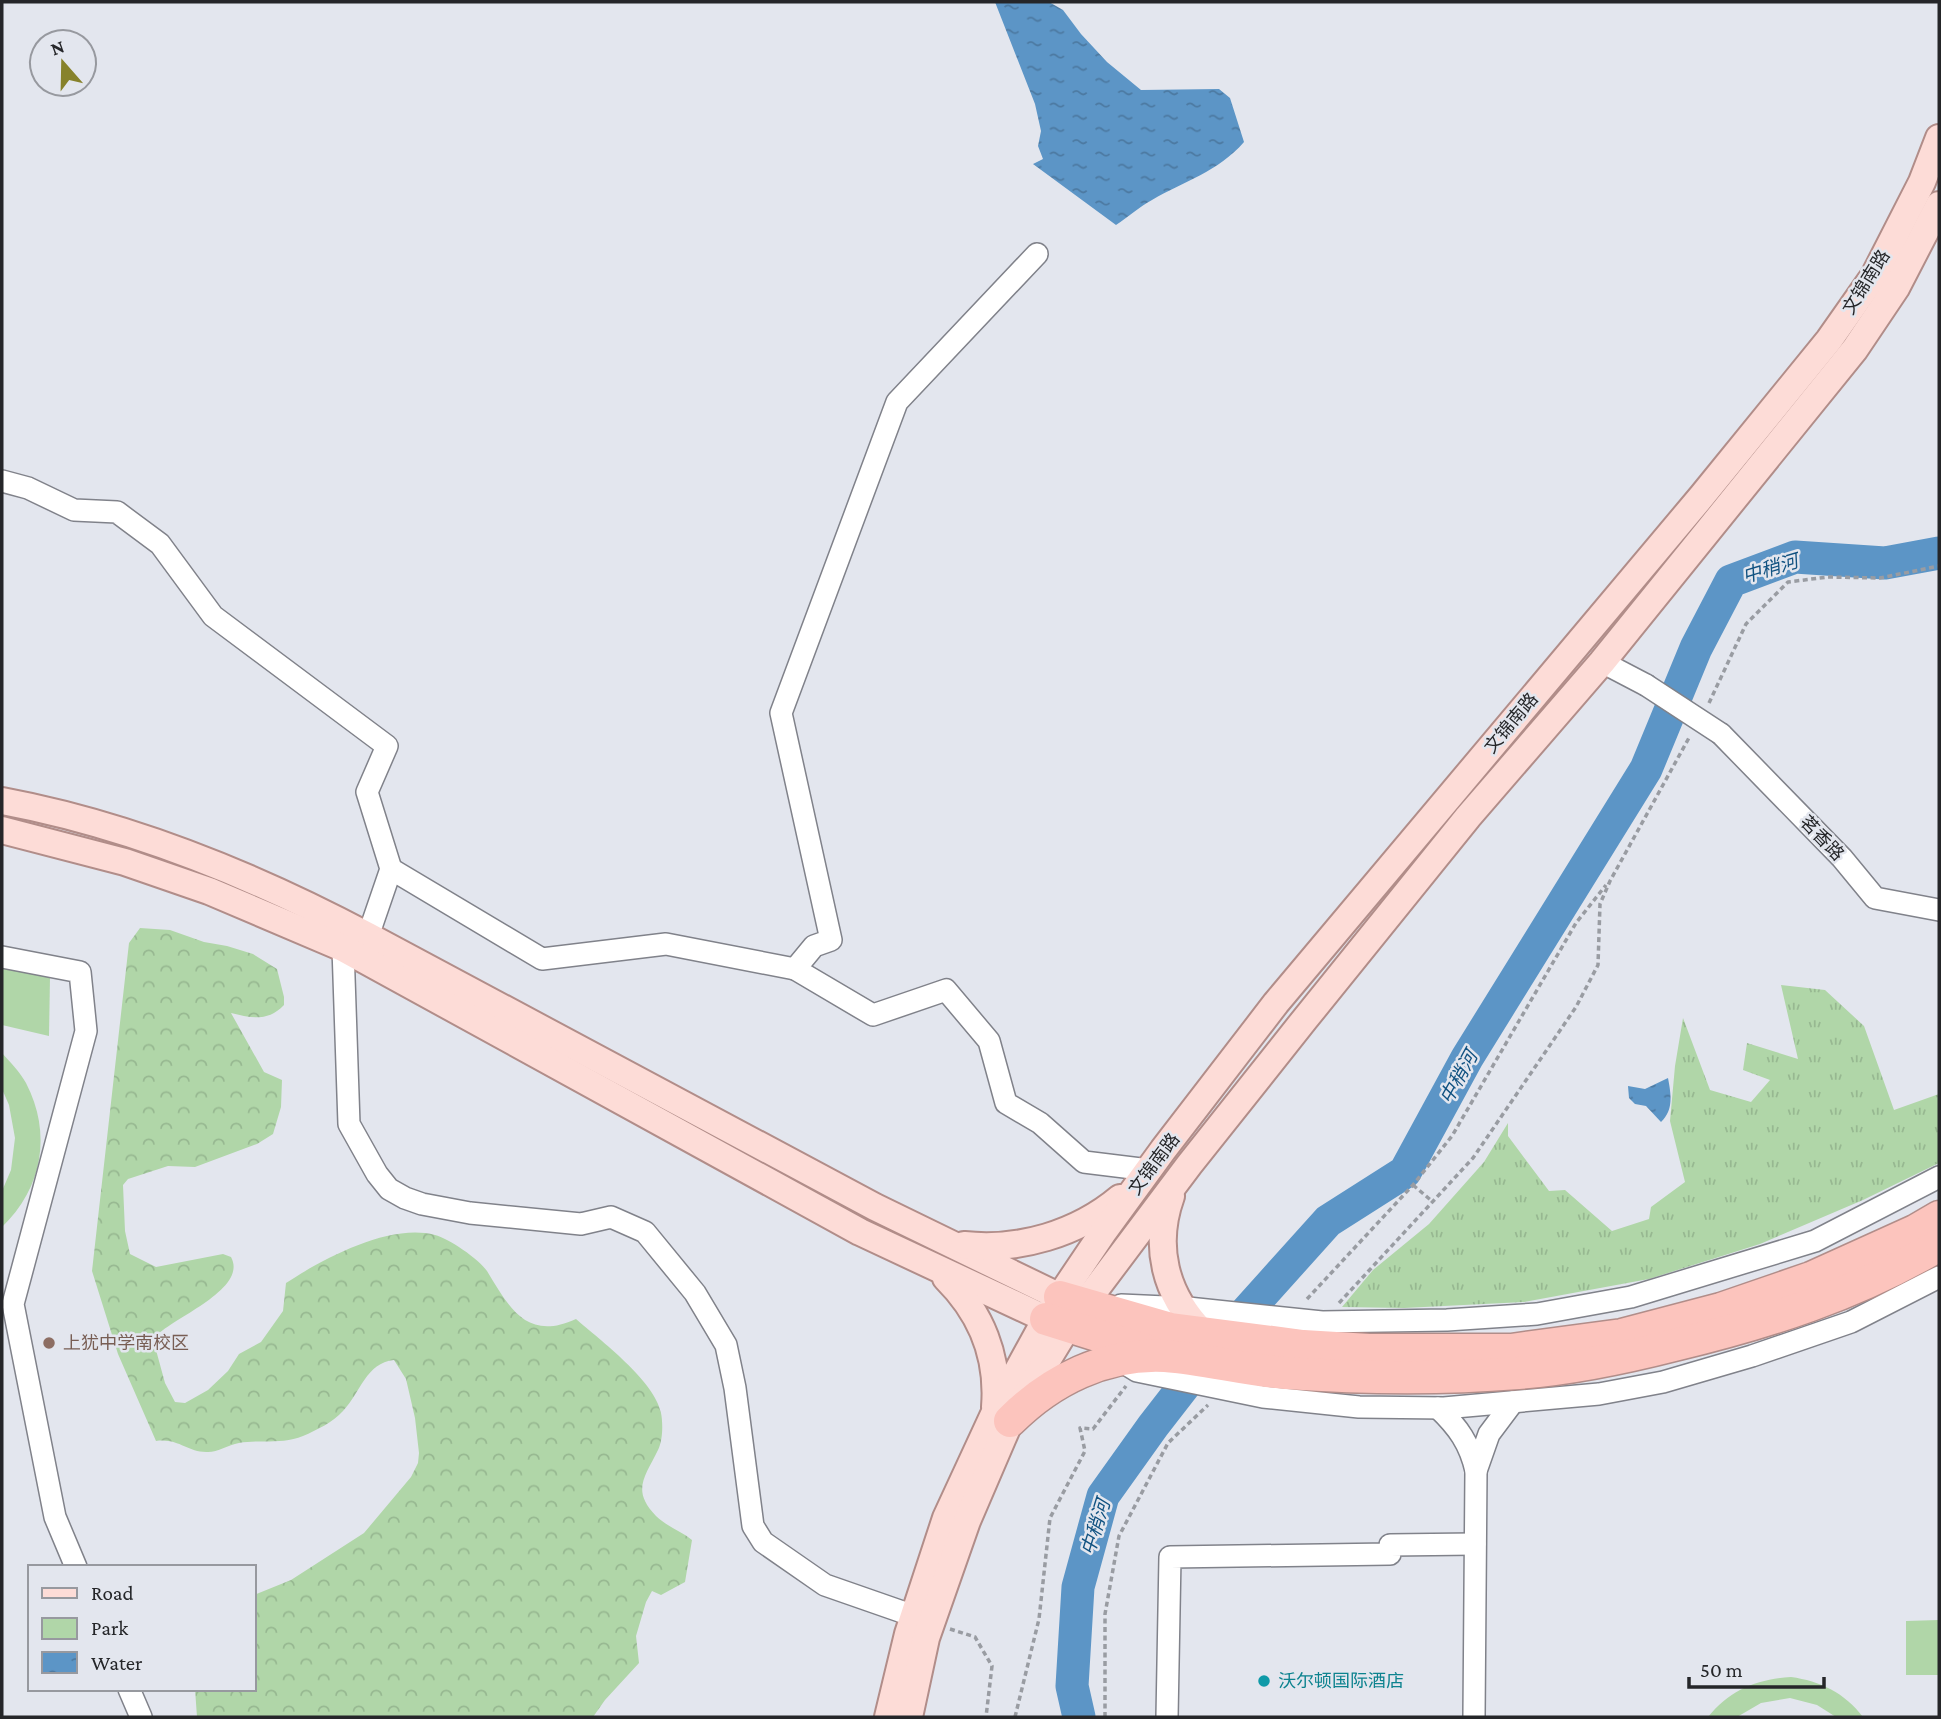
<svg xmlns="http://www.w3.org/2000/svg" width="1941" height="1719" font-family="'Crimson Pro','Noto Sans SC',serif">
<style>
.grass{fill:url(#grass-tufts)}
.forest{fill:url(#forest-crowns)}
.green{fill:#b0d6a8}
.water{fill:url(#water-ripples)}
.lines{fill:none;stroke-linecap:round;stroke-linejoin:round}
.river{stroke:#5c95c6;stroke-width:33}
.minor-casing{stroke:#80828a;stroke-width:24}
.major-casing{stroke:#b18d89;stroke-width:30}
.highway-casing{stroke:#b18d89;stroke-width:35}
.path{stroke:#999ca2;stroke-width:3.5;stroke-dasharray:5 3.5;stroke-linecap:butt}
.minor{stroke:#fff;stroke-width:21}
.major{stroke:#fddcd7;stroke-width:26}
.highway{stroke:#fcc4bd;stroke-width:32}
.minor-bridge-casing{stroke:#80828a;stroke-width:24;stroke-linecap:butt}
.minor-bridge{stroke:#fff;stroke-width:21}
.education-dot{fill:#8d6e63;stroke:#e3e6ee;stroke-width:2.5}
.culture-dot{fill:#0f9aa8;stroke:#e3e6ee;stroke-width:2.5}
.labels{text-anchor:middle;stroke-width:5;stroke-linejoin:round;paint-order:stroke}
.street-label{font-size:18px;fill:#252629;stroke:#e3e6ee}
.education-label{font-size:18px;fill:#785e54;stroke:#e3e6ee;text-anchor:start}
.culture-label{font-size:18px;fill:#0d838f;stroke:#e3e6ee;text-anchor:start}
.water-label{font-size:19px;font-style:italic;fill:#115281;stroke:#e3e6ee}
</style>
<defs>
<pattern id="grass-tufts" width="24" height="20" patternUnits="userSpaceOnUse" patternTransform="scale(1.75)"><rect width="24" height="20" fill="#b0d6a8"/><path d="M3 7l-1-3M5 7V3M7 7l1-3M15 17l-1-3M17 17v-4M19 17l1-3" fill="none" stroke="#97b891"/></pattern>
<pattern id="forest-crowns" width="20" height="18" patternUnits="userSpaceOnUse" patternTransform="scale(1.75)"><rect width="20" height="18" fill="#b0d6a8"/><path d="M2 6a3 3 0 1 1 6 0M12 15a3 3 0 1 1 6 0" fill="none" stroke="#97b891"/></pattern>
<pattern id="water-ripples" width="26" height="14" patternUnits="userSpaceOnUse" patternTransform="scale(1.75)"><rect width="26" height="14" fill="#5c95c6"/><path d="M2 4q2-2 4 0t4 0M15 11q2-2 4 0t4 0" fill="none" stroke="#4c79a1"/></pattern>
</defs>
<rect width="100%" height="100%" fill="#e3e6ee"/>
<!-- grass -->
<polygon class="grass" points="1781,985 1825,990 1864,1026 1894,1110 1939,1094 1939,1163 1863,1200 1760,1244 1649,1279 1524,1302 1404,1308 1342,1307 1373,1270 1429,1224 1484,1162 1508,1123 1508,1136 1549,1191 1565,1190 1612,1231 1649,1219 1651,1207 1685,1182 1670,1121 1675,1066 1683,1018 1710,1090 1751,1102 1770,1080 1743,1070 1747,1043 1798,1059"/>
<!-- forest -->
<path class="forest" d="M140 928 170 930 204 942 227 946 253 954 277 969 284 997V1005C268 1022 251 1018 231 1013L264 1072 282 1080 281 1107 273 1134 257 1144 195 1167 168 1166 128 1179 123 1185 125 1231 130 1254 156 1267 223 1254 231 1257C249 1290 169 1319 153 1339L165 1383 175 1402 185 1403 208 1390 228 1371 239 1354 261 1342 283 1311 286 1283C323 1259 389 1223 435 1235 448 1238 479 1259 487 1271 509 1307 526 1342 576 1319 600 1340 655 1381 661 1413 663 1423 663 1440 658 1450 645 1477 631 1490 656 1516 666 1526 681 1531 692 1540L685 1582 661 1595 652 1591 646 1602 636 1636 639 1663 605 1700 593 1717H197L195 1689H254V1595L291 1580 364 1533 411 1477 418 1463 419 1453 415 1418 406 1379 394 1360C366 1363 361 1392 343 1411 333 1422 317 1430 303 1436 282 1445 260 1439 239 1443 228 1445 218 1452 208 1452 188 1453 179 1438 156 1441L118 1354 92 1271 129 943Z"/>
<!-- green -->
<g class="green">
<polygon points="2,967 50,977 49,1036 2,1025"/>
<path d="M2 1053C10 1062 20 1072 26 1083 52 1133 43 1188 2 1227V1191L11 1170 15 1138 9 1105 2 1089Z"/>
<polygon points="1939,1620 1939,1675 1906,1675 1906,1621"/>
<path d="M1791 1677C1820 1681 1845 1693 1863 1717H1836L1817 1705 1790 1698 1761 1703 1737 1717H1708C1730 1690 1757 1679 1791 1677Z"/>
</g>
<!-- water -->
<g class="water">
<path d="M995 2H1049L1063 10 1081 34 1107 62 1141 90 1219 89 1230 98 1244 142C1218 172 1184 181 1152 200 1139 207 1128 217 1116 225L1033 164 1043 159 1038 146 1041 131 1035 104Z"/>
<path d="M1668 1078C1671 1094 1674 1110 1661 1122L1646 1106 1635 1104 1629 1098 1628 1086 1645 1089Z"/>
</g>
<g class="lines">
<!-- river -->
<polyline class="river" points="1079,1717 1072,1686 1078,1587 1103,1496 1153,1426 1212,1350 1328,1221 1405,1172 1467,1058 1646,769 1696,648 1731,581 1795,557 1885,563 1939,553"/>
<defs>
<g id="minor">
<polyline points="1037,254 897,402 781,713 831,940 814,946 795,969 873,1015 946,990 989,1041 1006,1103 1040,1123 1084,1162 1149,1170"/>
<polyline points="2,481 28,488 74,510 117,512 160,544 213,616 387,746 367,792 391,869 368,936"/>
<polyline points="1602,662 1646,685"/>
<polyline points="1721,734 1842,858 1875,898 1939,910"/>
<polyline points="391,869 542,959 666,944 795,969"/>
<polyline points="343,948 349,1124 377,1174 389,1189 405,1198 422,1204 470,1213 581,1224 611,1217 645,1232 695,1293 726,1345 735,1388 753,1526 763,1542 825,1585 914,1616"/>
<polyline points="2,957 80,972 86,1031 13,1304 55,1517 76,1567"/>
<polyline points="1121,1305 1188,1308 1322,1322 1447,1320 1537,1314 1631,1297 1815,1241 1939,1177"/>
<polyline points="1116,1358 1137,1371 1263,1397 1359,1407 1444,1408 1599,1394 1663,1382 1752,1356 1851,1322 1939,1277"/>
<path d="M1438 1408C1458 1427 1470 1444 1476 1471L1474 1717"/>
<polyline points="1476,1471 1489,1434 1513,1402"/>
<polyline points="129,1689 141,1717"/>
<polyline points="1167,1717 1170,1557 1390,1554 1390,1545 1475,1544"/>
</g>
<g id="major">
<path d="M2 801C130 825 253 875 368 936L875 1207 1060 1297"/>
<polyline points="2,830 125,862 209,891 343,948 860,1232 1046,1319"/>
<path d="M1171 1196C1153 1246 1165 1294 1202 1332"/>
<path d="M964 1245C1019 1251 1077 1234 1120 1198"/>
<path d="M946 1278C981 1313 999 1357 995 1407"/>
<polyline points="888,1717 908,1634 946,1518 995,1412 1046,1319 1065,1289 1104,1231 1163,1150 1276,1003 1702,496 1829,340 1874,276 1922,182 1939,138"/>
<polyline points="909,1717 926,1638 967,1521 1010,1421 1068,1326 1189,1165 1305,1019 1468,817 1602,662 1855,349 1896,288 1939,205"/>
</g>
<g id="highway">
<polyline points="1060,1297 1171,1329 1303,1346 1369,1350 1511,1350 1622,1335 1721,1309 1811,1278 1915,1231 1939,1217"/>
<polyline points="1046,1319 1151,1352"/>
<path d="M1010 1421C1051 1380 1105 1353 1165 1356 1206 1359 1245 1370 1286 1373 1362 1378 1441 1379 1518 1373 1570 1369 1623 1358 1674 1345 1766 1323 1857 1294 1939 1245"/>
</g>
</defs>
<!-- minor casing -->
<use href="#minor" class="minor-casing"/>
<!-- major casing -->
<use href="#major" class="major-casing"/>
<!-- highway casing -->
<use href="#highway" class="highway-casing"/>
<!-- path -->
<g class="path">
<polyline points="1709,703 1746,624 1788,582 1828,577 1880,578 1939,566"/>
<polyline points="1413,1185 1433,1202"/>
<polyline points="1307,1299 1413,1185 1452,1136 1576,923 1606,885"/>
<polyline points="1339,1303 1473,1158 1576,1007 1598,965 1600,904 1610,881 1690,736"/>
<polyline points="950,1629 975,1637 992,1666 986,1717"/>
<polyline points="1015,1717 1039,1619 1050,1518 1085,1451 1080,1428 1093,1429 1126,1386"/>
<polyline points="1105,1717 1105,1614 1119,1536 1168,1443 1208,1405"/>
</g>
<!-- minor -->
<use href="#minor" class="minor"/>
<!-- major -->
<use href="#major" class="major"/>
<!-- highway -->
<use href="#highway" class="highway"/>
<defs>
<polyline id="minor-bridge" points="1646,685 1721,734"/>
</defs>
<!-- minor-bridge casing -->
<use href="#minor-bridge" class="minor-bridge-casing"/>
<!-- minor-bridge -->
<use href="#minor-bridge" class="minor-bridge"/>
</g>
<!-- markers -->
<circle class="education-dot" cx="49" cy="1343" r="7"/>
<circle class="culture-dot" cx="1264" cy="1681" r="7"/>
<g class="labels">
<!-- street labels -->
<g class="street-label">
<text transform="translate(1866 282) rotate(-58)" y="6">文锦南路</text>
<text transform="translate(1511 723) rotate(-50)" y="6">文锦南路</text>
<text transform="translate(1822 838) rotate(46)" y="6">茗香路</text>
<text transform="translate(1154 1164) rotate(-53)" y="6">文锦南路</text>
</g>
<!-- education labels -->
<g class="education-label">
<text x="63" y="1349">上犹中学南校区</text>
</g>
<!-- culture labels -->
<g class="culture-label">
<text x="1278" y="1687">沃尔顿国际酒店</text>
</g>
<!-- water labels -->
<g class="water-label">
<text transform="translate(1770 568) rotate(-17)" y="7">中稍河</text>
<text transform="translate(1458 1077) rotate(-61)" y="7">中稍河</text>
<text transform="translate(1095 1527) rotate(-73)" y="7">中稍河</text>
</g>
</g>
<!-- border -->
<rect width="1941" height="1719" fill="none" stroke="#252629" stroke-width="7"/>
<!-- legend -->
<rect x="28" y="1565" width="228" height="126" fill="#e3e6ee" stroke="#97999f" stroke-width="2"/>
<rect x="42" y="1588" width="35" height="10" fill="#fddcd7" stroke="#97999f" stroke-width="2"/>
<text x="91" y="1600" font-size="21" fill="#252629">Road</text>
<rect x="42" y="1618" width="35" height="21" fill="#b0d6a8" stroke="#97999f" stroke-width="2"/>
<text x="91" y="1635" font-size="21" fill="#252629">Park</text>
<rect x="42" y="1652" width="35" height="21" fill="url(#water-ripples)" stroke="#97999f" stroke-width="2"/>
<text x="91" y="1670" font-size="21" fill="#252629">Water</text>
<!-- north arrow -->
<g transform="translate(63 63) rotate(340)"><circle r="33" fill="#e3e6ee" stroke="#97999f" stroke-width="2"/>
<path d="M0-5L12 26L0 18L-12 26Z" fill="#87822b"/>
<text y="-10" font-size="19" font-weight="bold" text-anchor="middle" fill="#252629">N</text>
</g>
<!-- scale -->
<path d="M1689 1677v10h135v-10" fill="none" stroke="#252629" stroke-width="3.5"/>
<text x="1700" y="1677" font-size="21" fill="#252629" stroke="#e3e6ee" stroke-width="5" paint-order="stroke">50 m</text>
</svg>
